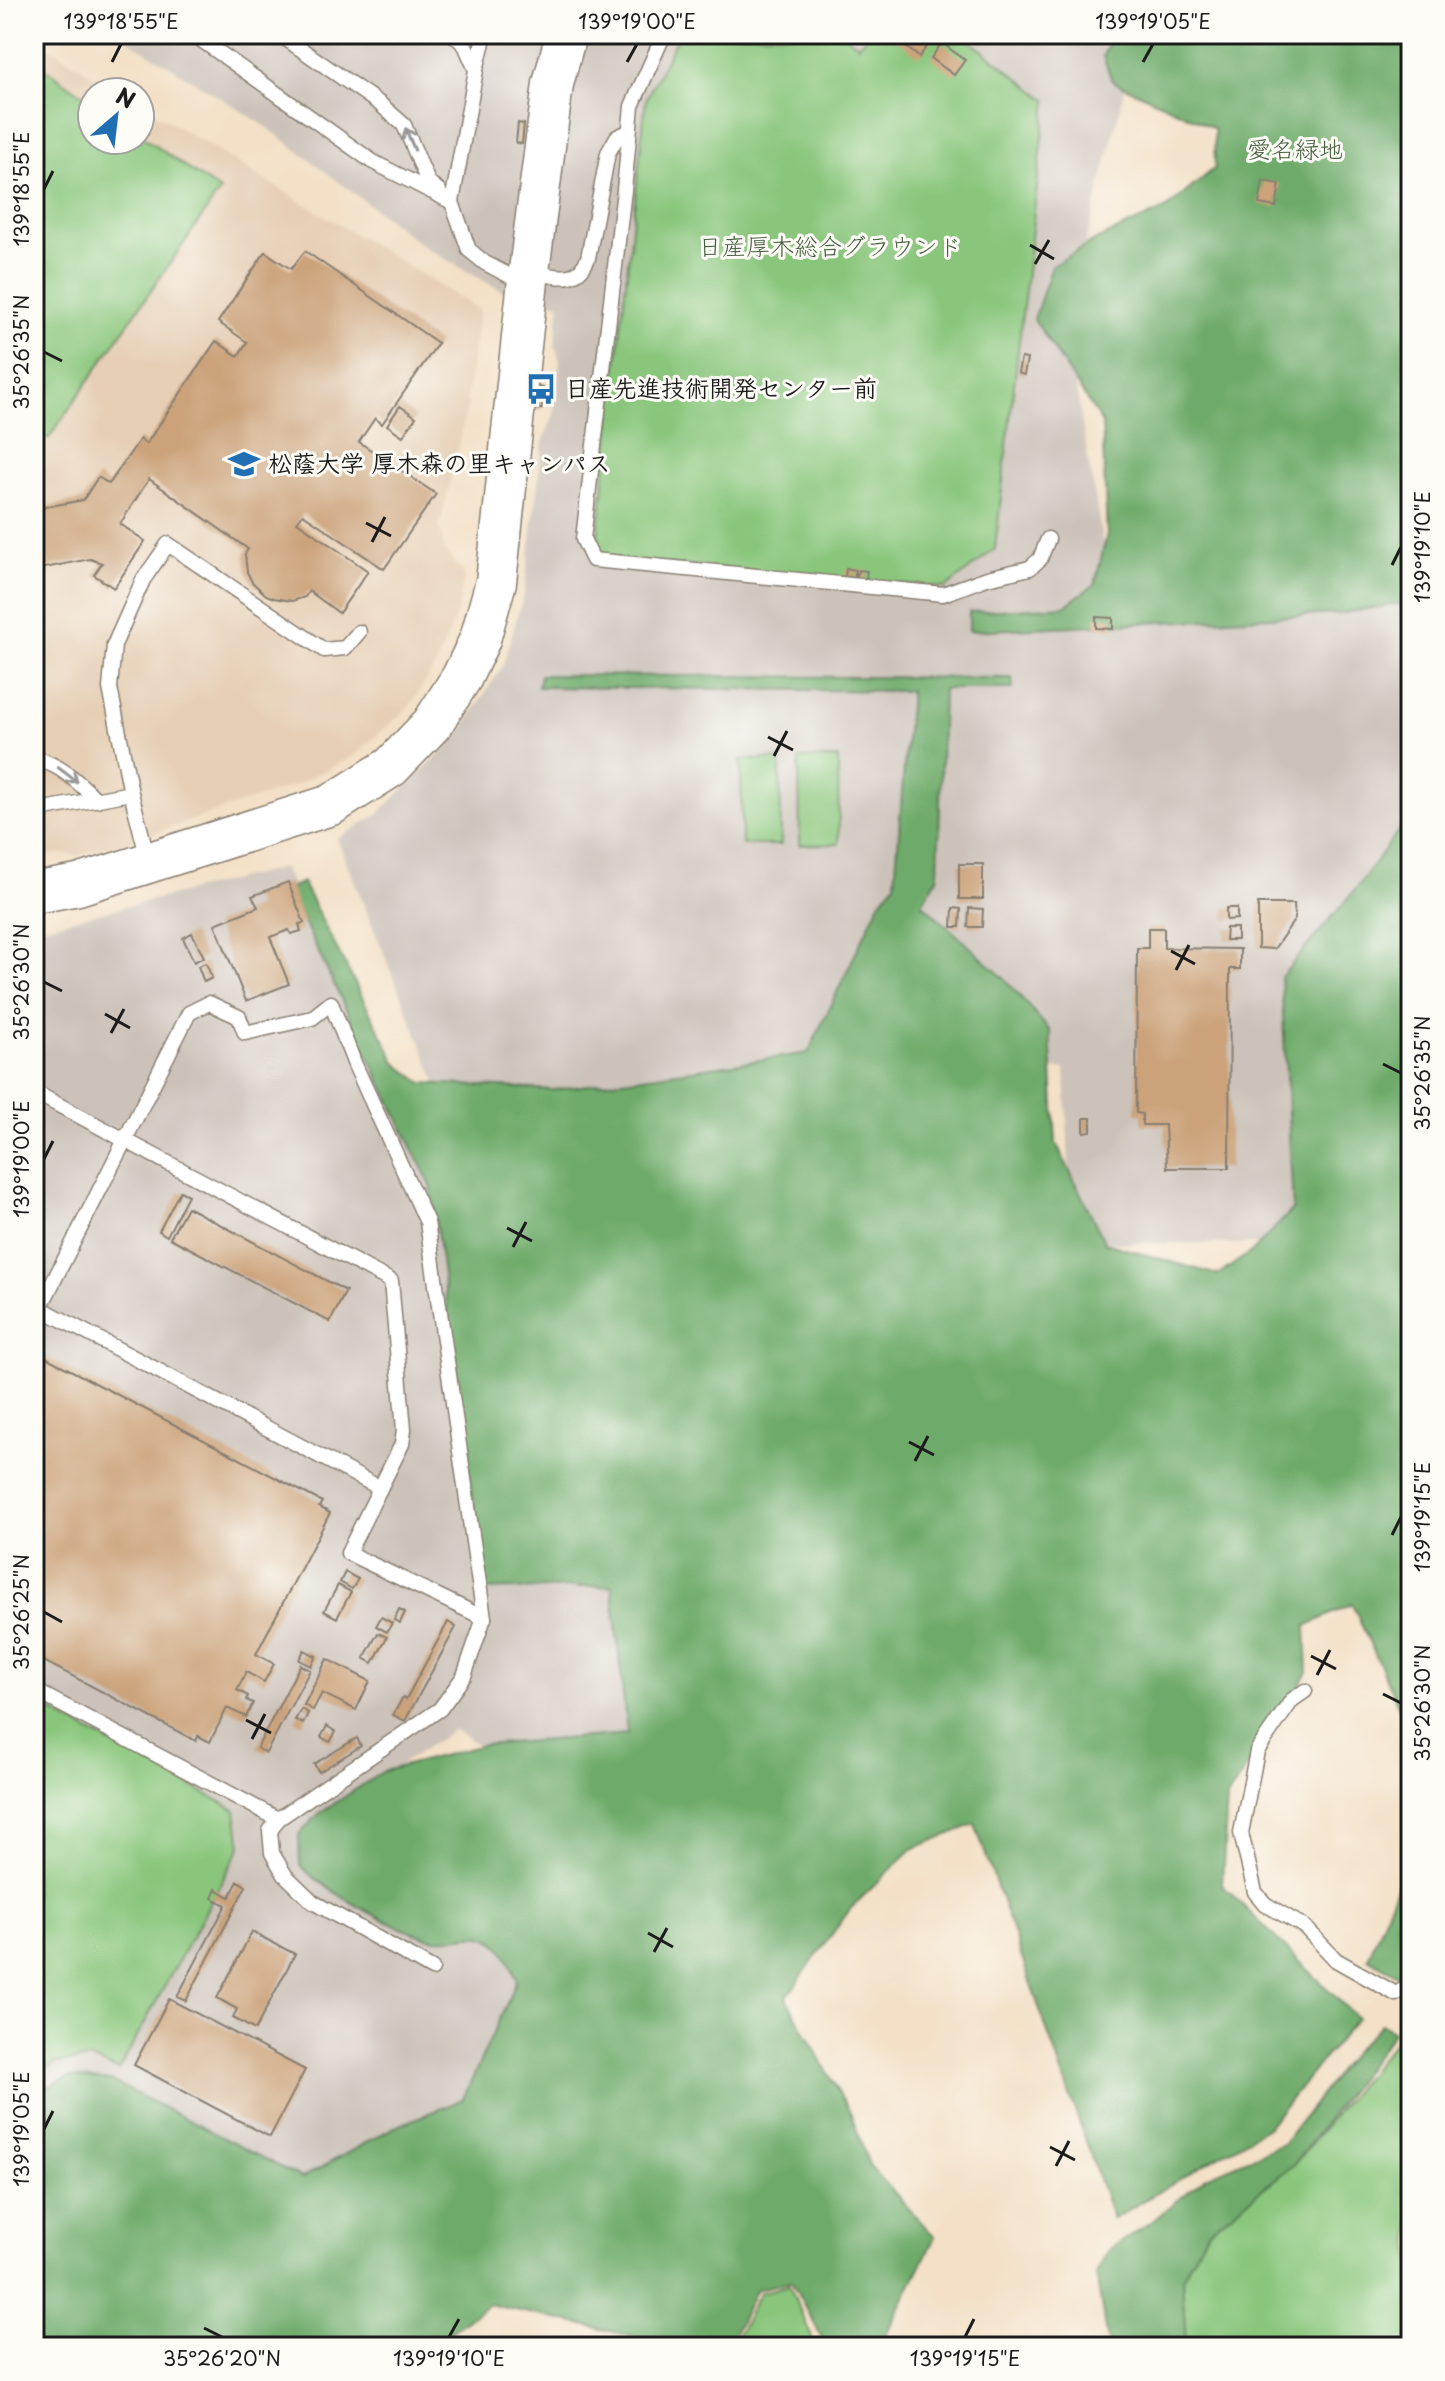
<svg xmlns="http://www.w3.org/2000/svg" width="1445" height="2381" font-family="'Playpen Sans','Klee One',sans-serif">
<style>
.built{fill:#e6cfb5}
.industrial{fill:#ccc2b9}
.green{fill:#89c67b;stroke:#52714c;stroke-width:2}
.forest{fill:#6eab6b;stroke:#456444;stroke-width:2}
.building{fill:#cba279}
.lines{fill:none;stroke-linecap:round;stroke-linejoin:round}
.lane-casing{stroke:#887e71;stroke-width:17}
.secondary-casing{stroke:#887e71;stroke-width:43}
.lane{stroke:#fff;stroke-width:14}
.secondary{stroke:#fff;stroke-width:40}
.oneway{stroke:#999}
.ticks{fill:none;stroke:#1c1c1c;stroke-width:3}
.labels{text-anchor:middle;stroke-width:6;stroke-linejoin:round;paint-order:stroke}
.park-label{font-size:24px;fill:#486042;stroke:#fdfcf7}
.poi-label{font-size:24px;font-weight:bold;fill:#1c1c1c;stroke:#fdfcf7;text-anchor:start}
.neatline{fill:none;stroke:#1c1c1c;stroke-width:3}
.ticks-label{font-size:20px;text-anchor:middle;fill:#1c1c1c}
</style>
<rect width="100%" height="100%" fill="#fdfcf7"/>
<filter id="ink" filterUnits="userSpaceOnUse"><feTurbulence type="fractalNoise" baseFrequency=".0125" numOctaves="2"/><feDisplacementMap in="SourceGraphic" scale="16" xChannelSelector="R" yChannelSelector="G"/><feConvolveMatrix kernelMatrix="1 2 1 2 8 2 1 2 1" color-interpolation-filters="sRGB"/></filter>
<filter id="wash" filterUnits="userSpaceOnUse"><feTurbulence type="fractalNoise" baseFrequency=".006" numOctaves="4" result="noise"/><feDisplacementMap in="SourceGraphic" scale="32" xChannelSelector="R" yChannelSelector="G"/><feGaussianBlur stdDeviation="1.8" result="paint"/><feColorMatrix in="noise" values="0 0 0 0 0 0 0 0 0 0 0 0 0 0 0 0 0 1.4 0 .05"/><feComposite in="paint" operator="in"/></filter>
<g filter="url(#wash)">
<rect width="100%" height="100%" fill="#f3e0c6"/>
<!-- built -->
<polygon class="built" points="34,38 120,92 92,92 92,140 140,140 140,104 480,310 466,400 468,403 440,526 444,550 465,574 456,615 436,665 409,707 354,756 295,785 143,837 79,855 55,854 34,857"/>
<!-- industrial -->
<g class="industrial">
<polygon points="118,34 1139,34 1065,325 1112,597 1411,596 1411,922 1314,1245 1072,1242 1065,1069 441,1093 337,839 377,815 457,737 503,665 524,594 543,442 554,414 560,361 555,346 560,303 511,296 426,248 264,125"/>
<polygon points="283,868 453,1179 619,1570 638,1741 491,1754 454,1729 318,1820 642,1835 609,2057 209,2222 34,2109 34,929"/>
</g>
<!-- green -->
<g class="green">
<polygon points="679,34 843,34 858,45 868,34 961,34 1047,100 995,549 946,588 606,559 597,546 646,99"/>
<polygon points="34,61 92,101 92,140 140,140 140,135 220,191 49,438 34,440"/>
<polygon points="838,758 839,844 800,845 799,759"/>
<polygon points="780,759 781,845 742,845 741,760"/>
<polygon points="34,1702 236,1810 241,1846 119,2070 90,2059 56,2063 34,2077"/>
<polygon points="1401,2033 1411,2037 1411,2347 1186,2347 1182,2278 1207,2232 1294,2164"/>
<polygon points="789,2285 816,2347 732,2347 759,2293"/>
</g>
<!-- forest -->
<g class="forest">
<polygon points="1112,34 1411,34 1411,605 1404,603 1338,614 969,631 969,612 1064,606 1095,584 1107,534 1102,423 1034,319 1052,266 1096,240 1167,208 1215,168 1214,128 1112,81 1103,56"/>
<path d="M540 675 1012 678 1013 689H943L938 876 922 903 1005 979 1050 1031 1056 1143 1105 1243 1218 1275 1254 1250 1293 1209 1281 977 1355 890 1411 813V1765L1407 1725 1352 1604 1306 1626 1308 1672 1227 1798 1222 1885 1357 2018 1267 2127 1113 2219 975 1824 912 1849 851 1908 786 1998 851 2114 869 2165 935 2237 880 2347H827L791 2281 755 2290 728 2347H645L637 2337 488 2304 447 2335 441 2347H34V2093L69 2077 111 2081 302 2178 393 2128 463 2099 517 1981C510 1963 505 1944 485 1937 471 1932 451 1941 436 1939 402 1934 324 1890 300 1865L299 1834 320 1813 384 1771 482 1745 627 1734 612 1586 485 1590 431 1186 288 889 302 882 397 1064 423 1083 554 1090 808 1053 880 902 895 883 910 691 538 687Z"/>
<polygon points="1411,1822 1411,1983 1368,1958 1402,1875"/>
<polygon points="1381,2024 1393,2032 1294,2164 1207,2232 1182,2278 1186,2347 1108,2347 1096,2274 1108,2250 1150,2223 1206,2177 1283,2144 1354,2051"/>
</g>
<g id="blocks">
<!-- building -->
<g class="building">
<polygon points="894,34 931,34 934,37 919,57 892,36"/>
<polygon points="942,43 965,60 954,75 931,58"/>
<polygon points="518,123 524,124 522,144 516,143"/>
<polygon points="1263,181 1280,184 1276,207 1259,204"/>
<polygon points="305,251 438,343 382,424 375,418 359,442 436,494 384,569 303,514 297,522 368,571 339,613 309,591 305,597 292,601 274,598 266,595 252,582 247,572 245,554 248,549 149,479 120,524 145,541 114,588 94,575 102,563 90,559 34,570 34,509 83,500 98,477 109,484 140,439 146,444 216,341 238,356 247,342 218,322 265,252 291,269"/>
<polygon points="1021,358 1027,359 1024,375 1018,373"/>
<polygon points="538,387 544,388 542,409 536,409"/>
<polygon points="400,406 416,417 403,436 387,425"/>
<polygon points="846,568 855,570 855,578 845,577"/>
<polygon points="858,570 867,571 866,579 856,578"/>
<polygon points="1096,617 1113,618 1113,629 1096,628"/>
<rect x="959" y="864" width="24" height="35"/>
<polygon points="288,882 304,923 299,924 301,931 291,934 289,930 270,937 289,984 246,1001 215,924 258,907 252,896"/>
<polygon points="1258,904 1294,904 1295,919 1274,949 1258,948"/>
<polygon points="953,908 961,909 960,927 952,927"/>
<polygon points="969,908 983,909 982,927 968,927"/>
<polygon points="1226,908 1237,908 1237,919 1226,920"/>
<polygon points="1148,928 1164,928 1164,948 1240,949 1240,969 1230,969 1229,1168 1167,1168 1165,1125 1142,1125 1142,1114 1136,1113 1137,948 1148,948"/>
<polygon points="1226,928 1237,928 1237,940 1225,940"/>
<polygon points="192,933 204,957 194,962 183,938"/>
<polygon points="206,963 212,978 204,982 198,966"/>
<polygon points="1084,1118 1091,1118 1091,1131 1084,1132"/>
<polygon points="180,1191 188,1195 167,1236 159,1231"/>
<polygon points="187,1207 346,1291 330,1322 170,1238"/>
<polygon points="34,1351 322,1502 319,1507 330,1513 256,1654 274,1664 264,1682 246,1672 237,1690 248,1696 246,1700 253,1703 246,1717 227,1708 210,1742 198,1736 196,1741 34,1656"/>
<polygon points="345,1572 358,1579 352,1589 340,1582"/>
<polygon points="338,1585 351,1592 337,1618 324,1611"/>
<polygon points="399,1609 405,1612 400,1623 394,1620"/>
<polygon points="381,1617 392,1623 387,1632 376,1626"/>
<polygon points="448,1622 456,1627 405,1721 393,1715 403,1697 406,1699"/>
<polygon points="378,1633 387,1637 373,1663 364,1658"/>
<polygon points="304,1650 316,1656 311,1666 299,1660"/>
<polygon points="327,1659 370,1681 356,1710 322,1693 313,1710 304,1705"/>
<polygon points="300,1665 310,1670 266,1753 257,1748"/>
<polygon points="301,1709 308,1713 303,1724 295,1720"/>
<polygon points="327,1726 336,1732 330,1742 321,1737"/>
<polygon points="357,1738 361,1746 319,1772 314,1764"/>
<polygon points="238,1881 246,1886 186,2001 177,1997 226,1905 212,1898 216,1889 230,1897"/>
<polygon points="252,1932 295,1954 255,2030 233,2018 237,2009 217,1998"/>
<polygon points="169,1999 305,2070 270,2137 134,2065"/>
</g>
</g>
</g>
<g filter="url(#ink)">
<use href="#blocks" fill-opacity="0" stroke="#887e71" stroke-width="2"/>
<g class="lines">
<defs>
<g id="lane">
<polyline points="193,34 373,162 452,202"/>
<polyline points="279,34 380,104 404,125 428,182 439,191"/>
<polyline points="453,34 465,45 476,70 452,202 469,250 485,263 510,276 527,279"/>
<polyline points="664,34 632,106 624,190 583,539 593,560 943,594 987,578 1030,568 1040,559 1048,539"/>
<polyline points="476,70 485,34"/>
<path d="M533 272C556 276 577 285 588 258L608 153 617 137 628 132"/>
<path d="M34 758C60 764 78 782 97 800"/>
<polyline points="34,811 131,793"/>
<polyline points="148,859 131,793 110,688 114,645 143,580 168,544 324,650 345,648 359,632"/>
<polyline points="34,1092 391,1281 404,1430 402,1444 348,1553 484,1618"/>
<polyline points="380,1488 40,1308 189,1013 209,1003 239,1017 245,1033 312,1018 331,1003 355,1065 427,1222 484,1618 464,1676 440,1709 278,1819 270,1831 272,1853 285,1875 313,1902 432,1969"/>
<polyline points="34,1690 278,1819"/>
<polyline points="1305,1691 1292,1700 1257,1751 1241,1833 1255,1892 1265,1904 1305,1927 1336,1960 1396,1994 1411,1985"/>
</g>
<polyline id="secondary" points="34,893 78,885 331,805 391,767 432,724 462,677 480,639 496,582 529,271 553,84 566,34"/>
</defs>
<!-- lane casing -->
<use href="#lane" class="lane-casing"/>
<!-- secondary casing -->
<use href="#secondary" class="secondary-casing"/>
<!-- lane -->
<use href="#lane" class="lane"/>
<!-- secondary -->
<use href="#secondary" class="secondary"/>
</g>
<!-- one-way arrows -->
<defs><path id="oneway-shaft" d="M-6 0H5M1.5-3L5.5 0L1.5 3" fill="none" stroke-width="1.6" stroke-linecap="round" stroke-linejoin="round" transform="scale(2)"/></defs>
<g class="oneway">
<use href="#oneway-shaft" transform="translate(410 139) rotate(-113)"/>
<use href="#oneway-shaft" transform="translate(68 775) rotate(37)"/>
</g>
</g>
<!-- ticks -->
<path class="ticks" d="M112 62 121 44M627 62 637 44M1143 62 1153 44M44 189 53 171M1030 245 1054 259M1035 264 1049 240M44 352 62 361M366 523 391 536M372 542 385 517M1392 565 1401 547M768 737 793 750M774 756 787 731M1171 951 1195 964M1176 970 1189 945M44 982 62 991M105 1014 130 1028M111 1033 124 1009M1383 1064 1401 1073M44 1159 53 1141M507 1228 532 1241M513 1247 526 1222M909 1442 934 1455M915 1461 928 1436M1392 1535 1401 1517M44 1612 62 1622M1311 1656 1336 1669M1317 1675 1330 1650M1383 1694 1401 1703M246 1720 271 1733M252 1739 265 1714M648 1933 673 1947M654 1952 667 1928M44 2129 53 2111M1050 2147 1075 2160M1056 2166 1069 2141M204 2328 222 2337M449 2337 459 2319M965 2337 974 2319"/>
<!-- icons -->
<defs>
<symbol id="bus-bare" viewBox="-9 -9 18 18"><path d="M-5-6H5V4H4V6H2V4H-2V6H-4V4H-5ZM-3.5-4V0h7V-4ZM-3.5 1.2v1.5H-2V1.2ZM2 1.2v1.5H3.5V1.2Z" fill="#1f6fb2" stroke="#fdfcf7" stroke-width="2.5" paint-order="stroke"/></symbol>
<symbol id="university-bare" viewBox="-9 -9 18 18"><path d="M0-5L7-2L0 1L-7-2ZM-4 1L0 2.5L4 1V4Q0 6-4 4Z" fill="#1f6fb2" stroke="#fdfcf7" stroke-width="2.5" paint-order="stroke"/></symbol>
</defs>
<g fill-rule="evenodd">
<use href="#bus-bare" x="519" y="367" width="44" height="44"/>
<use href="#university-bare" x="222" y="442" width="44" height="44"/>
</g>
<g class="labels">
<!-- park labels -->
<g class="park-label">
<text x="1295" y="158">愛名緑地</text>
<text x="830" y="255">日産厚木総合グラウンド</text>
</g>
<!-- poi labels -->
<g class="poi-label">
<text x="565" y="397">日産先進技術開発センター前</text>
<text x="268" y="472">松蔭大学 厚木森の里キャンパス</text>
</g>
</g>
<!-- margin -->
<rect width="1445" height="2381" fill="none" stroke="#fdfcf7" stroke-width="88"/>
<!-- north arrow -->
<g transform="translate(116 116) rotate(28)"><circle r="38" fill="#fdfcf7" stroke="#a3a29f" stroke-width="2"/>
<path d="M0-6L14 30L0 20L-14 30Z" fill="#1f6fb2"/>
<text y="-12" font-size="22" font-weight="bold" text-anchor="middle" fill="#1c1c1c">N</text>
</g>
<rect x="44" y="44" width="1357" height="2293" class="neatline"/>
<g class="ticks-label">
<text x="121" y="29">139°18'55"E</text>
<text x="637" y="29">139°19'00"E</text>
<text x="1153" y="29">139°19'05"E</text>
<text transform="translate(22 189) rotate(-90)" y="7">139°18'55"E</text>
<text transform="translate(22 352) rotate(-90)" y="7">35°26'35"N</text>
<text transform="translate(1423 547) rotate(-90)" y="7">139°19'10"E</text>
<text transform="translate(22 982) rotate(-90)" y="7">35°26'30"N</text>
<text transform="translate(1423 1073) rotate(-90)" y="7">35°26'35"N</text>
<text transform="translate(22 1159) rotate(-90)" y="7">139°19'00"E</text>
<text transform="translate(1423 1517) rotate(-90)" y="7">139°19'15"E</text>
<text transform="translate(22 1612) rotate(-90)" y="7">35°26'25"N</text>
<text transform="translate(1423 1703) rotate(-90)" y="7">35°26'30"N</text>
<text transform="translate(22 2129) rotate(-90)" y="7">139°19'05"E</text>
<text x="222" y="2366">35°26'20"N</text>
<text x="449" y="2366">139°19'10"E</text>
<text x="965" y="2366">139°19'15"E</text>
</g>
</svg>
